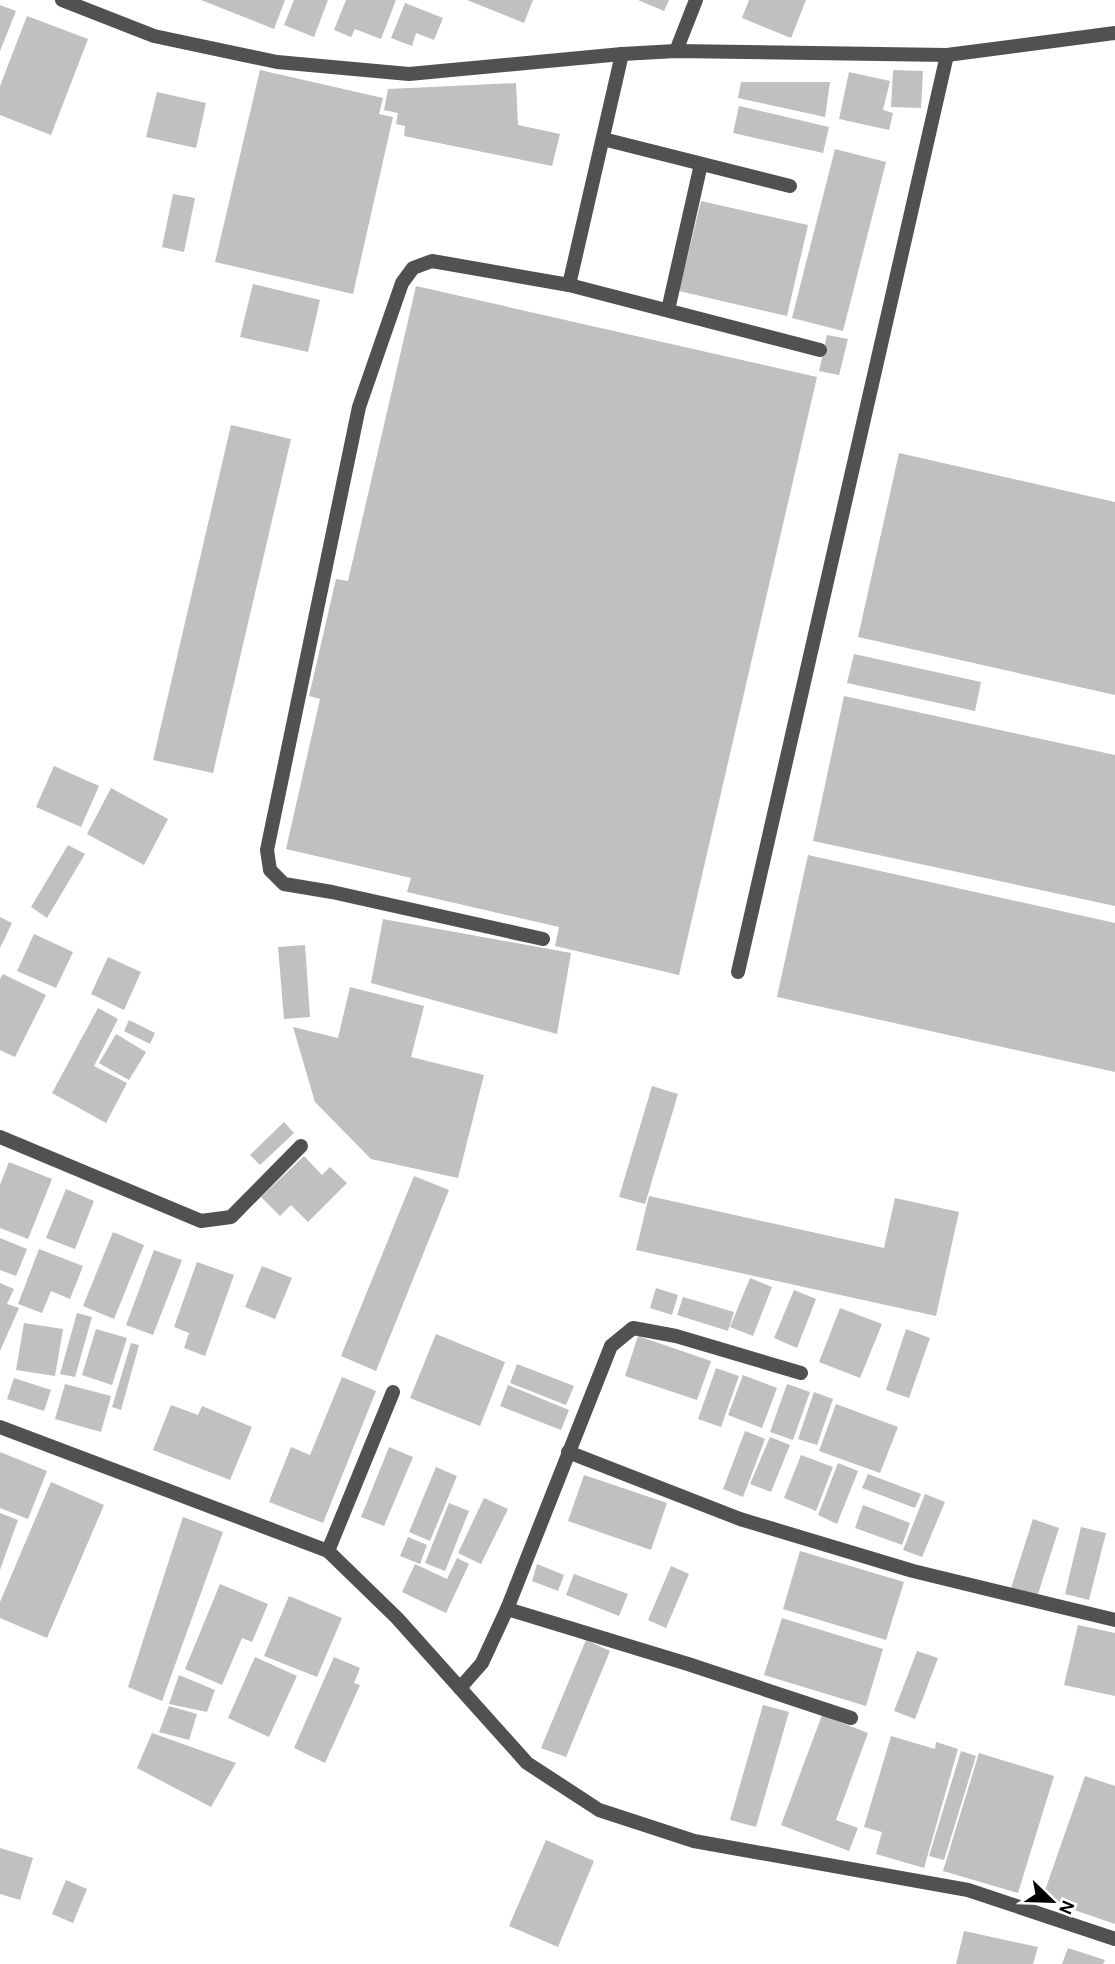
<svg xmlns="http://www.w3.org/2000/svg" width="1115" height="1964" font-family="Karla,sans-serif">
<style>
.building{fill:#c0c0c0}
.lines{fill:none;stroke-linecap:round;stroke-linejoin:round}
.lane{stroke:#515151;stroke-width:14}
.street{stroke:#515151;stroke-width:14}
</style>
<rect width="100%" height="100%" fill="#fff"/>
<!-- building -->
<g class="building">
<polygon points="201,0 285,0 274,29"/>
<polygon points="294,0 328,0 314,37 284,25"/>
<polygon points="346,0 396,0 381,39 355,29 351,37 334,30"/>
<polygon points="467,0 533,0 524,23"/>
<polygon points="638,0 669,0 664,11"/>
<polygon points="749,0 806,0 791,38 742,18"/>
<polygon points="405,3 443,18 434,40 416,33 412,46 391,38"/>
<polygon points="0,5 16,11 0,51"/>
<polygon points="27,16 88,39 51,135 0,115 0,86"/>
<polygon points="260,70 383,98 379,114 393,117 353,294 215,262"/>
<polygon points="893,70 923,71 921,108 891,107"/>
<polygon points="849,72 890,81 883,110 893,113 889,130 839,119"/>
<polygon points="741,82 830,82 825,117 738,98"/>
<polygon points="516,83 518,125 560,134 552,166 404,136 405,126 396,124 398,113 384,110 388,89"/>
<polygon points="157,92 206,103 196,148 146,137"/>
<polygon points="739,106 829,127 823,153 733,133"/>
<polygon points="835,149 886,162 843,331 792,318"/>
<polygon points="173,194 195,198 184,252 162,247"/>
<polygon points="701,201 808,225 787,316 679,291"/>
<polygon points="253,284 320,300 308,352 240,337"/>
<polygon points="416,286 817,377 679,975 555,946 559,927 407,892 411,878 286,849 320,699 309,696 336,579 348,581"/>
<polygon points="827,335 848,339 839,375 819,371"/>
<polygon points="231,425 291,439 213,773 153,760"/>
<polygon points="899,453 1115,502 1115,695 858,637"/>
<polygon points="854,654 981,682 975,711 847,683"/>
<polygon points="844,696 1115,755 1115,906 813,841"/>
<polygon points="54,766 99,786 81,827 36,807"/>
<polygon points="111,788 168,819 144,865 87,834"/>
<polygon points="68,845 85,854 47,918 31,907"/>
<polygon points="808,855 1115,923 1115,1072 777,997"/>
<polygon points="0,917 12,923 0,948"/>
<polygon points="383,919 571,953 557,1034 371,983"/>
<polygon points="34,934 73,952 56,988 17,971"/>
<polygon points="305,945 310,1017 284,1019 278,947"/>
<polygon points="108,957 141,972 124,1010 91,994"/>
<polygon points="3,974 46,995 15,1057 0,1050 0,979"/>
<polygon points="350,987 424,1006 411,1057 484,1075 458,1178 371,1159 315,1102 293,1027 338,1038"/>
<polygon points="98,1008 118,1019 94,1066 127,1083 106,1123 52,1093"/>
<polygon points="129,1020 155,1033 150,1044 124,1031"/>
<polygon points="116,1034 146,1052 129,1080 99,1063"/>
<polygon points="652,1086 678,1094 645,1204 619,1197"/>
<polygon points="284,1122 294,1133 260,1165 250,1155"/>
<polygon points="304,1156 322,1175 330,1167 347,1183 308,1222 291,1205 280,1216 261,1197"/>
<polygon points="9,1162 52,1179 28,1239 0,1228 0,1185"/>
<polygon points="414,1176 449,1190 376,1371 341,1356"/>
<polygon points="66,1189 94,1201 75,1249 46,1238"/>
<polygon points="649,1196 884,1248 895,1198 959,1212 936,1316 636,1250"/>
<polygon points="113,1232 144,1245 114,1319 83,1306"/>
<polygon points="0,1238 27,1249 16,1276 0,1270"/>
<polygon points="39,1249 83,1266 70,1299 51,1291 42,1313 18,1304"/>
<polygon points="154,1250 182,1260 153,1335 126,1325"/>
<polygon points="197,1262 234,1275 205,1356 184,1348 189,1333 174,1327"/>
<polygon points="262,1266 292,1278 275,1319 245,1307"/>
<polygon points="750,1278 772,1287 753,1336 730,1327"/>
<polygon points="0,1283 14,1289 7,1304 19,1308 0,1351"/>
<polygon points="656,1288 678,1295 672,1315 650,1308"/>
<polygon points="794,1290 816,1299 797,1348 774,1338"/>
<polygon points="683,1297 734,1312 728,1331 677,1315"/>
<polygon points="840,1308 882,1324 860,1378 819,1362"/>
<polygon points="77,1313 92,1317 75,1377 60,1374"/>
<polygon points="24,1323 63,1329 55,1376 16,1370"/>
<polygon points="96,1329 127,1338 112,1385 82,1375"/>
<polygon points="906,1329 930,1338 909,1398 886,1390"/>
<polygon points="436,1334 505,1362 480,1426 410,1398"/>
<polygon points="638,1336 711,1361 697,1400 625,1376"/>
<polygon points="131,1343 139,1345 121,1410 112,1407"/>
<polygon points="517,1364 574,1386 566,1405 510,1383"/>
<polygon points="716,1368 739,1376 721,1427 698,1419"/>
<polygon points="743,1375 777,1388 762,1428 728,1415"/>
<polygon points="342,1377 376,1391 323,1523 269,1502 291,1447 310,1455"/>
<polygon points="14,1378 51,1390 44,1411 7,1399"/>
<polygon points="65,1384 111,1396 101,1432 55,1419"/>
<polygon points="787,1384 810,1392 793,1440 770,1432"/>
<polygon points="508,1385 569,1410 561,1430 500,1406"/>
<polygon points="814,1392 833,1399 817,1445 798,1439"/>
<polygon points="836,1404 898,1427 880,1473 819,1451"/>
<polygon points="171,1405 198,1415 202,1406 252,1427 230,1480 153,1450"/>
<polygon points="745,1431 765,1439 743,1497 723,1489"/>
<polygon points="770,1437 790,1445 771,1492 750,1484"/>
<polygon points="389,1447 413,1457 384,1526 361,1517"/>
<polygon points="0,1452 47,1471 28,1519 0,1508"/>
<polygon points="801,1455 833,1467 816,1511 784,1498"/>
<polygon points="838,1463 858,1471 837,1524 818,1515"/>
<polygon points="436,1467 457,1476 430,1541 409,1532"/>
<polygon points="868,1474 921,1494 915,1508 862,1488"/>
<polygon points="584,1475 667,1503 651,1550 568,1521"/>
<polygon points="51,1482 104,1505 47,1638 0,1618 0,1602"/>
<polygon points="925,1494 945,1502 922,1557 903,1550"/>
<polygon points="484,1498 508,1509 481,1564 458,1553"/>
<polygon points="449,1503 469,1511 445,1571 425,1563"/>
<polygon points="863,1505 910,1523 902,1545 855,1528"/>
<polygon points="0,1513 18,1520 0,1570"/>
<polygon points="183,1517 223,1532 162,1701 128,1687"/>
<polygon points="1033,1519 1059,1528 1037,1597 1011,1588"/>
<polygon points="1081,1527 1106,1533 1089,1600 1065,1594"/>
<polygon points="408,1537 427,1545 420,1564 400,1556"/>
<polygon points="800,1551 904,1582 886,1640 783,1609"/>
<polygon points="457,1558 469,1564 446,1613 402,1592 415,1564 447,1579"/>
<polygon points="537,1564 564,1575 558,1591 532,1581"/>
<polygon points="671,1566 689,1574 666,1628 648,1620"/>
<polygon points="574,1574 628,1594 619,1616 566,1595"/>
<polygon points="220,1584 268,1604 252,1642 242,1638 222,1685 185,1669"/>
<polygon points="289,1596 342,1618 317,1677 264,1656"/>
<polygon points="782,1618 883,1649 866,1706 764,1675"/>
<polygon points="1078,1625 1115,1633 1115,1696 1064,1685"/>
<polygon points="586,1640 610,1651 566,1757 541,1748"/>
<polygon points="917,1651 938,1658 915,1719 894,1711"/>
<polygon points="255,1657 297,1676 269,1737 228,1718"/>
<polygon points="334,1657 360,1668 354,1683 360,1685 325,1763 294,1748"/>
<polygon points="179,1675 215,1690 207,1712 169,1704"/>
<polygon points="763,1705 789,1712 756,1827 730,1820"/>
<polygon points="169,1706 197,1714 189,1740 159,1732"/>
<polygon points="822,1715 868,1733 836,1820 858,1828 849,1851 781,1825"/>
<polygon points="152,1733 236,1763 211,1807 137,1768"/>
<polygon points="891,1736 935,1749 936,1742 958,1749 924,1868 876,1854 882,1832 864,1827"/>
<polygon points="961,1751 976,1756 944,1860 929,1856"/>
<polygon points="979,1753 1054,1776 1018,1893 943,1871"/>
<polygon points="1085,1776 1115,1786 1115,1924 1042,1899"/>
<polygon points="546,1840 594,1861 558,1947 509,1926"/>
<polygon points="0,1848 33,1858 20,1900 0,1894"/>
<polygon points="66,1880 87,1889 73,1923 52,1914"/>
<polygon points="964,1931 1038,1947 1033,1964 956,1964"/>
<polygon points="1068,1948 1105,1960 1103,1964 1062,1964"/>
</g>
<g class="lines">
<!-- lane -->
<g class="lane">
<polyline points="603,139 790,186"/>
<polyline points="569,285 820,350"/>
<polyline points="668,310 701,164"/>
<polyline points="738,972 947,55"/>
<polyline points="328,1551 393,1392"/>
</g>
<!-- street -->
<g class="street">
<polyline points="62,0 154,36 277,62 409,74 622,54 676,51 947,55 1115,33"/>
<polyline points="676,51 696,0"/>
<polyline points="543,939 332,892 284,884 270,870 267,850 359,407 402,283 413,268 432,261 569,285 622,54"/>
<polyline points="0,1137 201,1221 231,1217 301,1146"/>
<polyline points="0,1427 328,1551 397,1618 527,1763 599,1810 694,1841 968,1890 1115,1939"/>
<polyline points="568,1452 740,1519 913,1571 1115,1620"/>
<polyline points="507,1609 688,1664 851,1718"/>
<polyline points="460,1688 482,1663 507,1609 611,1346 633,1328 676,1336 801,1373"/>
</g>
</g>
<!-- north arrow -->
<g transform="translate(1052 1901) rotate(113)" stroke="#ffffff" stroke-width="5" paint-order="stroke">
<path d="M0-5L12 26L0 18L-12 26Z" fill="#000000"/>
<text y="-10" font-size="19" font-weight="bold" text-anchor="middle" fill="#000000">N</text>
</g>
</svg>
